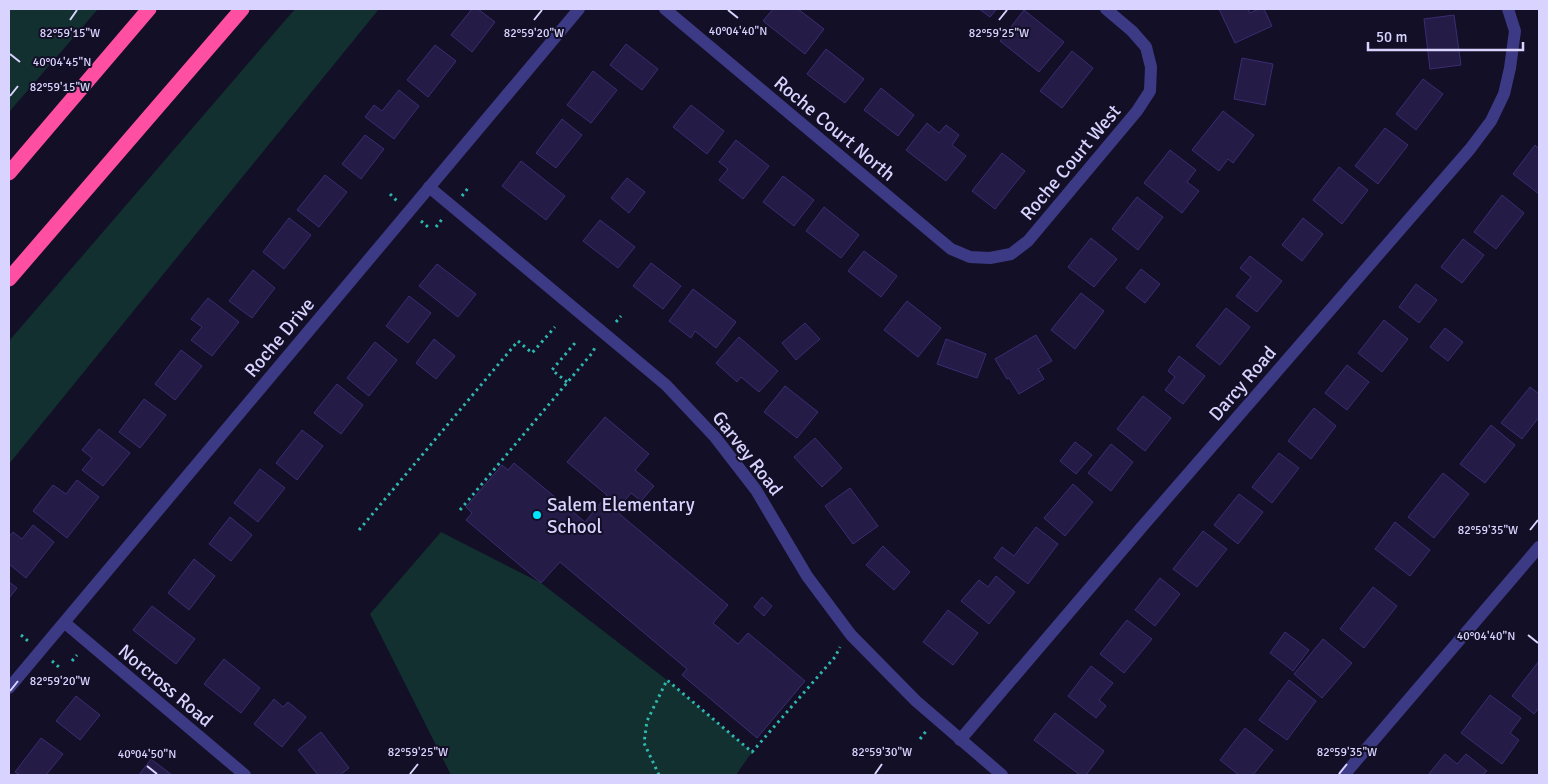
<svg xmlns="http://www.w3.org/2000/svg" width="1548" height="784" font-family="Signika,sans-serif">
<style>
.green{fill:#12302f}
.building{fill:#241b47;stroke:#3b2d73}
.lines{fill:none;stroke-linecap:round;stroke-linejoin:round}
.path{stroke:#2fb8b0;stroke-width:3;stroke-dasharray:2.5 4;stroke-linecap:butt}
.street{stroke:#3d3a85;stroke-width:12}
.highway{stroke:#ff4fa3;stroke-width:15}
.ticks{fill:none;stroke:#d9d4ff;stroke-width:2}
.poi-dot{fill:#00e5ff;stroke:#130f26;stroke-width:2}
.labels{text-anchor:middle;stroke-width:4;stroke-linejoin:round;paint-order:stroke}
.street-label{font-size:19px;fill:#d9d4ff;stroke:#130f26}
.poi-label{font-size:19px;fill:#d9d4ff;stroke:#130f26;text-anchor:start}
.ticks-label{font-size:12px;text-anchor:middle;fill:#d9d4ff;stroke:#130f26;stroke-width:4;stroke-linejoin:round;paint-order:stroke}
</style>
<rect width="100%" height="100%" fill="#130f26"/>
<!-- green -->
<g class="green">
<polygon points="9,9 98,9 9,112"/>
<polygon points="295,9 379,9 9,464 9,341"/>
<polygon points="441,532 541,583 667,680 752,752 736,775 451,775 370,614"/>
</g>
<!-- building -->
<g class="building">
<polygon points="472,9 478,9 495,22 472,52 451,35"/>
<polygon points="773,9 798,9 824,29 805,54 763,21"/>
<polygon points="979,9 997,9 990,17"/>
<polygon points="1219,9 1248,9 1250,13 1259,9 1264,9 1272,26 1235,43"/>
<polygon points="1024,10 1064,42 1039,72 1000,41"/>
<polygon points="1454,15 1461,65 1430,69 1424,19"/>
<polygon points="626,44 658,69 642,90 610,65"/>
<polygon points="435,45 456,61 428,97 407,80"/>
<polygon points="826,49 864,79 845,103 807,74"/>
<polygon points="1072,51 1093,68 1062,108 1040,91"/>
<polygon points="1242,58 1273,64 1265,105 1234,99"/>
<polygon points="593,71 617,90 591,123 567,105"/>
<polygon points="1423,79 1443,94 1416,130 1396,114"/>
<polygon points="881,88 914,115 898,136 864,110"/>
<polygon points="399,90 419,106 394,139 365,117 374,105 382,111"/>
<polygon points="691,105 724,131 707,154 673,127"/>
<polygon points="1223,111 1254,135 1233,163 1228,159 1219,171 1192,150"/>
<polygon points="562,119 582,135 556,168 536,153"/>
<polygon points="927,123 939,133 946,125 959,135 952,145 966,156 946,181 906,150"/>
<polygon points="1385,128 1408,145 1378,184 1355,166"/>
<polygon points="365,135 384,149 361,179 342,164"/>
<polygon points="736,140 769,166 743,199 719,180 728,169 719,162"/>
<polygon points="1535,145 1539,149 1539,194 1513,174"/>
<polygon points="1170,150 1196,170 1187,182 1199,191 1182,213 1144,183"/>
<polygon points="1002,153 1025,171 995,209 972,191"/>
<polygon points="521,161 565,196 546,220 502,186"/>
<polygon points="1339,167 1368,190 1342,224 1313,200"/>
<polygon points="325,175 347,192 319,227 297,210"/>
<polygon points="783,176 814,200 794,226 763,202"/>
<polygon points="627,178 645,192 629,213 611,198"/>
<polygon points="1502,195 1524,213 1496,249 1474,232"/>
<polygon points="1137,197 1163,217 1138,250 1112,229"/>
<polygon points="824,207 859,235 841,258 806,231"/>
<polygon points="289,218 311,235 284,269 263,252"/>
<polygon points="1303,218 1323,234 1302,261 1282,245"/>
<polygon points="600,220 635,247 618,268 583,241"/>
<polygon points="1091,238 1117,259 1094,287 1068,267"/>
<polygon points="1463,239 1484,255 1462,283 1441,267"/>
<polygon points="864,251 897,276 881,297 848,271"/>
<polygon points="1250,256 1282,281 1257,312 1236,296 1251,277 1240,268"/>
<polygon points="651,263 681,286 663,309 633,286"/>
<polygon points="437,264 476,294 458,317 419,286"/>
<polygon points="1141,269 1160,284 1145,303 1126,288"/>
<polygon points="253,270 275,288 252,318 229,301"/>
<polygon points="1416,284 1437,300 1419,323 1399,307"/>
<polygon points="693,289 736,322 716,348 695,331 691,338 669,321"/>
<polygon points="1081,293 1104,311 1075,349 1051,330"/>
<polygon points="409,296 431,313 408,343 386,326"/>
<polygon points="208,298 239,322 212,356 191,340 202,327 191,319"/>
<polygon points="907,301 941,328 918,357 884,330"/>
<polygon points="1226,308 1250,327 1220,365 1196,346"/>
<polygon points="1384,320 1408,339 1382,372 1358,353"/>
<polygon points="805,323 820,339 796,360 782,343"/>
<polygon points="1445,328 1463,342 1448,361 1430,347"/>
<polygon points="1036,335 1052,361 1038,369 1044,379 1019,394 1009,378 1007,379 995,359"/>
<polygon points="739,337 778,371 759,392 741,377 737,382 716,363"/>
<polygon points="434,339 455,356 436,379 416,363"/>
<polygon points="946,339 986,354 977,378 937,364"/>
<polygon points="375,342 397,360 369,396 347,378"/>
<polygon points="181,350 202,366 175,400 155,384"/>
<polygon points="1179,356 1205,376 1183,404 1165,390 1175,377 1168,371"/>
<polygon points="1347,365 1369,382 1347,410 1325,393"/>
<polygon points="337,384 363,405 341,434 314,413"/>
<polygon points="785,386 818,412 797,438 764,412"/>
<polygon points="1530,387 1539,394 1539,417 1522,439 1501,423"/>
<polygon points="1143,396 1171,418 1145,451 1117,429"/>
<polygon points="144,399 166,415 140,448 119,432"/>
<polygon points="1314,408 1336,426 1311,459 1288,441"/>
<polygon points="605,417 649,454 635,470 654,486 641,501 631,493 616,511 728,605 713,623 738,644 748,633 805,681 757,738 682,675 687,669 560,562 541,583 466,520 472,513 466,507 502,465 508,470 514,463 585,522 607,495 567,462"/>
<polygon points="1491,425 1515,445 1485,483 1460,464"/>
<polygon points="99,429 130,453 103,486 82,470 92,458 82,450"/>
<polygon points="302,430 323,446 297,480 276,463"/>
<polygon points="815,438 842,468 822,487 794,457"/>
<polygon points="1075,442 1092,455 1076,474 1060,461"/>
<polygon points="1111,444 1133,462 1111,491 1088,473"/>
<polygon points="1279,453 1299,468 1272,503 1252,487"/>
<polygon points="260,469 285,488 258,522 234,503"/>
<polygon points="1443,473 1469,494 1434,538 1408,517"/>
<polygon points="77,480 99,497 67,538 33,511 53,485 66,494"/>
<polygon points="1073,484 1093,502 1065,536 1044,518"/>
<polygon points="850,488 878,526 853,544 825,506"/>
<polygon points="1239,494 1263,512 1238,544 1214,525"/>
<polygon points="230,517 252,535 231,561 209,544"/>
<polygon points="1395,522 1430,550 1410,576 1375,549"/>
<polygon points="33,525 54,542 26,578 9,564 9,537 13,532 22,539"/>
<polygon points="1036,527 1058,544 1028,584 994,558 1002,547 1014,556"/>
<polygon points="1203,531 1227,549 1197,587 1173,569"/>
<polygon points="883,546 910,572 894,590 866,565"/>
<polygon points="194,559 215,576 189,610 168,593"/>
<polygon points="996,576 1015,592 989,624 961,601 979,580 988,587"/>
<polygon points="1160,578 1180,594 1155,626 1135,610"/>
<polygon points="9,582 17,588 9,598"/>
<polygon points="1373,587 1397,606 1364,648 1340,629"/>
<polygon points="762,597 772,606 764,616 754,607"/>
<polygon points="152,606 195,639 176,664 133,630"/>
<polygon points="948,610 978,633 953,665 923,642"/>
<polygon points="1127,620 1152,639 1124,673 1100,654"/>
<polygon points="1285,632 1309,650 1293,671 1270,653"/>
<polygon points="1323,639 1352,663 1322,698 1294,674"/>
<polygon points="224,659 260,688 241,713 204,684"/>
<polygon points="1539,661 1539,708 1534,714 1512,696"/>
<polygon points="1091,666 1113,683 1099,700 1106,706 1096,718 1068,696"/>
<polygon points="1289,680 1316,701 1287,740 1259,720"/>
<polygon points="1490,695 1521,718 1510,733 1519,740 1502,764 1461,733"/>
<polygon points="76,696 100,715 80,740 56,721"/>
<polygon points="274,699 283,707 288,702 306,717 282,747 254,724"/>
<polygon points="1055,713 1104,751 1086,775 1080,775 1034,740"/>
<polygon points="1245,728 1273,750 1253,775 1239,775 1220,760"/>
<polygon points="321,732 349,768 340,775 318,775 298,750"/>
<polygon points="41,738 63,754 46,775 20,775 15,772"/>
<polygon points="1445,754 1457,764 1466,754 1487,771 1483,775 1428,775"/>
<polygon points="151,759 172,775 139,775"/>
</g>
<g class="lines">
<!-- path -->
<g class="path">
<polyline points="390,194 397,201"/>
<polyline points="462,196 468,188"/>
<polyline points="421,221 428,227"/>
<polyline points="436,227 443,218"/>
<polyline points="616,322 621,316"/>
<polyline points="567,382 552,370 575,343"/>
<polyline points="460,510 593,352 595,347"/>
<polyline points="359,530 518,341 532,353 555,327"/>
<polyline points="21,635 28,641"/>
<polyline points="52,661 60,668"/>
<polyline points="72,661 77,655"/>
<polyline points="920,739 927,730"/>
<polyline points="659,775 644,743 647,721 667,680 752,752 835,657 840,647"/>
</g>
<!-- street -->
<g class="street">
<polyline points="665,9 951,249 970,257 990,258 1011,254 1028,241 1137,111 1150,91 1151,67 1146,47 1132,31 1106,9"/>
<polyline points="429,187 666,385 715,437 756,490 807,576 851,635 916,701 1002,775"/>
<polyline points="65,623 245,775"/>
<polyline points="9,688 579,9"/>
<polyline points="960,740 1141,528 1470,149 1491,121 1504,94 1510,68 1515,31 1508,9"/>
<polyline points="1344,775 1539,547"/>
</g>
<!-- highway -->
<g class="highway">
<polyline points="9,173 149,9"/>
<polyline points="9,279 242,9"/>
</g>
</g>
<!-- ticks -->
<path class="ticks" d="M728 10 738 18M70 20 77 10M534 20 542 10M999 20 1007 10M10 54 20 62M10 96 18 86M1530 530 1538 520M1528 635 1538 643M10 691 18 681M147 766 157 774M410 774 418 764M875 774 882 764M1339 774 1347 764"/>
<!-- markers -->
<circle class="poi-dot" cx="537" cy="515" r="5"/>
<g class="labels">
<!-- street labels -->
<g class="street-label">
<text transform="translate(835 128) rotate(40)" y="7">Roche Court North</text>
<text transform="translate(1070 162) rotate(-50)" y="7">Roche Court West</text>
<text transform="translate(279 337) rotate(-50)" y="7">Roche Drive</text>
<text transform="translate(1242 383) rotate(-49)" y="7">Darcy Road</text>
<text transform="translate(748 453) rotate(52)" y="7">Garvey Road</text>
<text transform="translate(166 685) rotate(40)" y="7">Norcross Road</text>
</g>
<!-- poi labels -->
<g class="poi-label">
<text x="547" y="511">Salem Elementary<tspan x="547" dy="22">School</tspan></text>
</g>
</g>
<g class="ticks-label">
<text x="738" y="35">40°04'40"N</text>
<text x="70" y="37">82°59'15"W</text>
<text x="534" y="37">82°59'20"W</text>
<text x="999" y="37">82°59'25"W</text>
<text x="62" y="66">40°04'45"N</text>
<text x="60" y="91">82°59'15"W</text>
<text x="1488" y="534">82°59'35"W</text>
<text x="1486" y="640">40°04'40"N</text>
<text x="60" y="685">82°59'20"W</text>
<text x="418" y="756">82°59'25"W</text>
<text x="882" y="756">82°59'30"W</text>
<text x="1347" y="756">82°59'35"W</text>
<text x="147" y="758">40°04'50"N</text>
</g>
<!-- border -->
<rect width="1548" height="784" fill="none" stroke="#d9d4ff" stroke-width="20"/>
<!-- scale -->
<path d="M1368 42v8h155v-8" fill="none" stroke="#d9d4ff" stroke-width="2.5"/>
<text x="1376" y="42" font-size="15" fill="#d9d4ff" stroke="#130f26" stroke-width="4" paint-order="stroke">50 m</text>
</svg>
